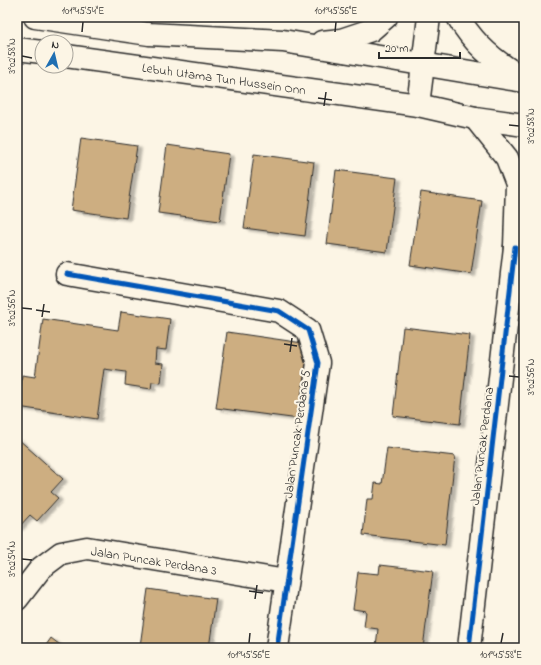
<svg xmlns="http://www.w3.org/2000/svg" width="541" height="665" font-family="'Indie Flower',sans-serif">
<style>
.building{fill:#cdae81;stroke:#2b2b2b;filter:url(#shadow)}
.lines{fill:none;stroke-linecap:round;stroke-linejoin:round}
.street-casing{stroke:#2b2b2b;stroke-width:25}
.secondary-casing{stroke:#2b2b2b;stroke-width:25}
.street{stroke:#fcf5e5;stroke-width:22}
.secondary{stroke:#fcf5e5;stroke-width:22}
.cycleway-casing{stroke:#fcf5e5;stroke-width:8}
.cycleway{stroke:#0057b8;stroke-width:5}
.ticks{fill:none;stroke:#2b2b2b;stroke-width:1.5}
.labels{text-anchor:middle;stroke-width:4;stroke-linejoin:round;paint-order:stroke}
.street-label{font-size:13px;fill:#2b2b2b;stroke:#fcf5e5}
.neatline{fill:none;stroke:#2b2b2b;stroke-width:1.5}
.ticks-label{font-size:10px;text-anchor:middle;fill:#2b2b2b}
</style>
<defs>
<filter id="shadow"><feDropShadow dx="4.5" dy="2.5" stdDeviation="1" flood-color="#0004"/></filter>
</defs>
<rect width="100%" height="100%" fill="#fcf5e5"/>
<filter id="ink" filterUnits="userSpaceOnUse"><feTurbulence type="fractalNoise" baseFrequency=".025" numOctaves="2"/><feDisplacementMap in="SourceGraphic" scale="8" xChannelSelector="R" yChannelSelector="G"/><feConvolveMatrix kernelMatrix="1 2 1 2 8 2 1 2 1" color-interpolation-filters="sRGB"/></filter>
<g filter="url(#ink)">
<!-- building -->
<g class="building">
<polygon points="81,138 137,146 126,218 71,210"/>
<polygon points="167,145 229,154 220,221 158,213"/>
<polygon points="254,154 314,162 305,236 244,228"/>
<polygon points="336,170 397,178 387,252 327,244"/>
<polygon points="421,192 482,201 471,274 410,265"/>
<polygon points="121,312 170,319 166,350 156,349 155,363 163,364 161,383 152,382 151,389 125,385 126,372 104,369 97,419 18,407 22,375 35,377 43,319 118,330"/>
<polygon points="403,327 470,335 460,424 393,416"/>
<polygon points="227,332 310,344 299,419 216,408"/>
<polygon points="17,438 63,479 51,492 58,498 37,521 30,515 18,528 17,527"/>
<polygon points="387,448 455,456 445,545 363,535 367,499 373,499 375,483 382,484"/>
<polygon points="380,565 433,571 423,648 396,648 376,646 378,629 364,627 366,611 353,609 358,572 379,574"/>
<polygon points="148,589 216,599 209,648 155,648 140,646"/>
<polygon points="51,638 64,648 44,648"/>
</g>
<g class="lines">
<defs>
<g id="street">
<polyline points="418,105 429,17"/>
<polyline points="67,274 279,311 308,330 318,363 277,648"/>
<polyline points="17,599 41,568 61,553 87,548 286,581"/>
<polyline points="469,648 515,247"/>
</g>
<g id="secondary">
<polyline points="35,17 149,34 283,41 524,81"/>
<path d="M458 17C473 43 496 63 522 77"/>
<polyline points="322,42 341,40 371,30 386,17"/>
<polyline points="17,49 42,52"/>
<polyline points="66,56 418,105 475,118 524,125"/>
<polyline points="475,118 507,158 517,184 515,247"/>
</g>
</defs>
<!-- street casing -->
<use href="#street" class="street-casing"/>
<!-- secondary casing -->
<use href="#secondary" class="secondary-casing"/>
<!-- street -->
<use href="#street" class="street"/>
<!-- secondary -->
<use href="#secondary" class="secondary"/>
<defs>
<g id="cycleway">
<polyline points="67,274 279,311 308,330 318,363 277,648"/>
<polyline points="469,648 515,247"/>
</g>
</defs>
<!-- cycleway casing -->
<use href="#cycleway" class="cycleway-casing"/>
<!-- cycleway -->
<use href="#cycleway" class="cycleway"/>
</g>
</g>
<!-- ticks -->
<path class="ticks" d="M82 32 83 22M335 32 336 22M22 56 32 58M318 98 332 100M324 106 326 92M509 125 519 126M22 308 32 309M36 310 50 312M42 317 44 304M284 344 297 346M290 352 292 338M509 376 519 377M22 559 32 560M249 591 263 593M255 599 257 585M249 643 250 633M501 643 503 633"/>
<g class="labels">
<!-- street labels -->
<g class="street-label">
<text transform="translate(224 78) rotate(8)" y="5">Lebuh Utama Tun Hussein Onn</text>
<text transform="translate(296 434) rotate(-82)" y="5">Jalan Puncak Perdana 5</text>
<text transform="translate(481 446) rotate(-83)" y="5">Jalan Puncak Perdana</text>
<text transform="translate(154 560) rotate(9)" y="5">Jalan Puncak Perdana 3</text>
</g>
</g>
<!-- margin -->
<rect width="541" height="665" fill="none" stroke="#fcf5e5" stroke-width="44"/>
<!-- north arrow -->
<g transform="translate(54 54) rotate(8)"><circle r="19" fill="#fcf5e5" stroke="#a8a49b"/>
<path d="M0-3L7 15L0 10L-7 15Z" fill="#1f6fb2"/>
<text y="-6" font-size="11" font-weight="bold" text-anchor="middle" fill="#2b2b2b">N</text>
</g>
<!-- scale -->
<path d="M379 52v6h81v-6" fill="none" stroke="#2b2b2b" stroke-width="2"/>
<text x="385" y="52" font-size="12" fill="#2b2b2b" stroke="#fcf5e5" stroke-width="3" paint-order="stroke">20 m</text>
<rect x="22" y="22" width="497" height="621" class="neatline"/>
<g class="ticks-label">
<text x="83" y="14">101°45'54"E</text>
<text x="336" y="14">101°45'56"E</text>
<text transform="translate(11 56) rotate(-90)" y="4">3°02'58"N</text>
<text transform="translate(530 126) rotate(-90)" y="4">3°02'58"N</text>
<text transform="translate(11 308) rotate(-90)" y="4">3°02'56"N</text>
<text transform="translate(530 377) rotate(-90)" y="4">3°02'56"N</text>
<text transform="translate(11 559) rotate(-90)" y="4">3°02'54"N</text>
<text x="249" y="658">101°45'56"E</text>
<text x="501" y="658">101°45'58"E</text>
</g>
</svg>
